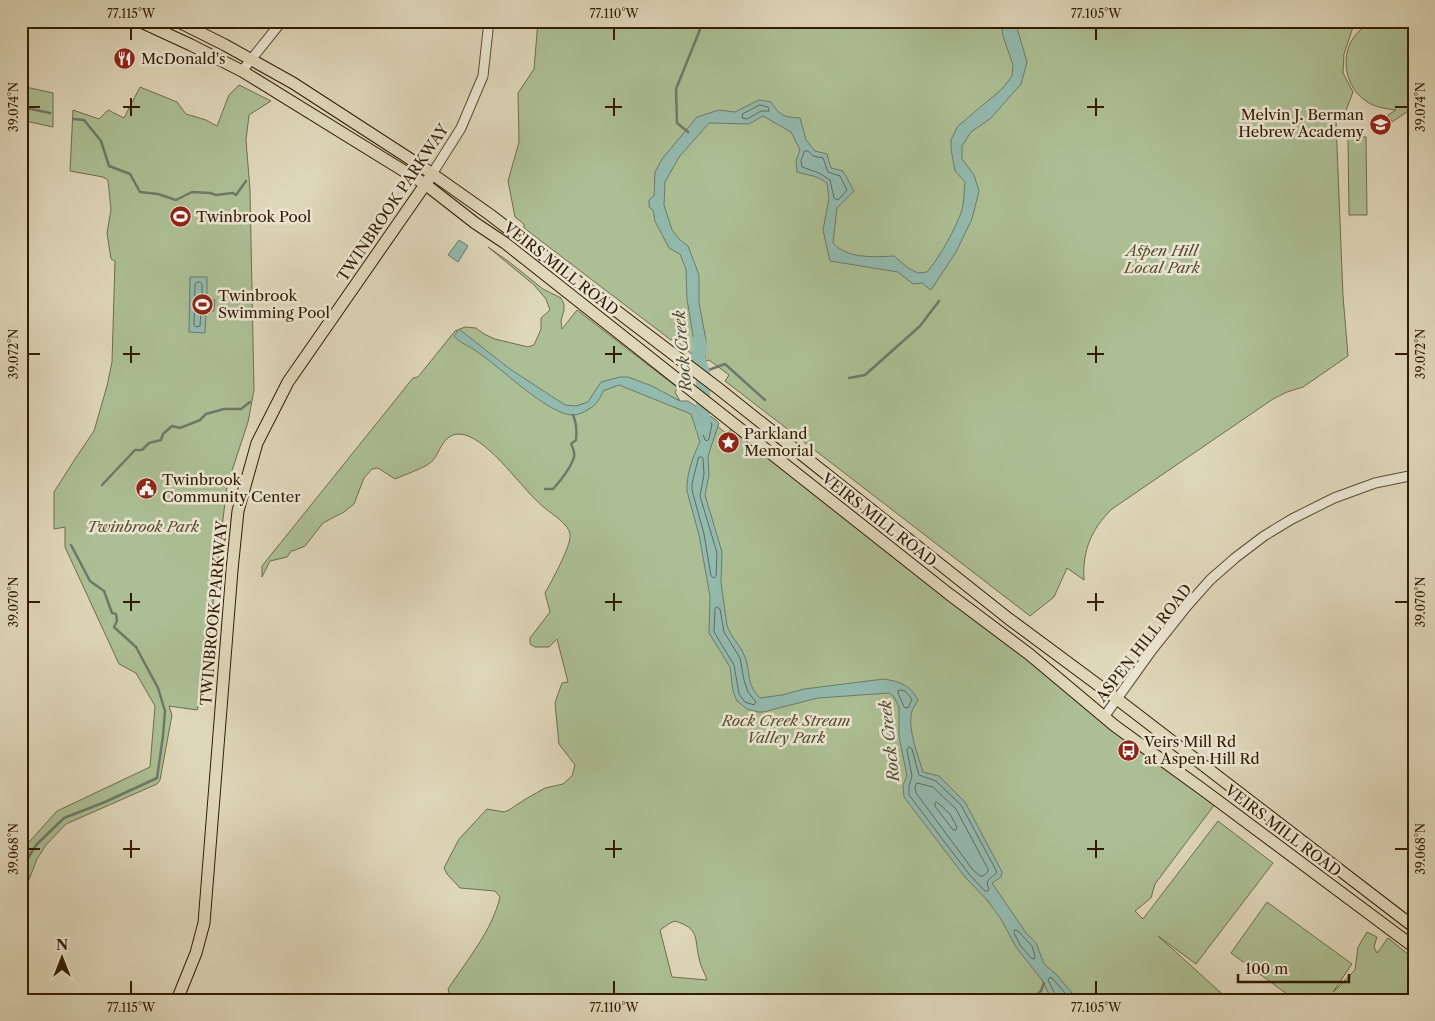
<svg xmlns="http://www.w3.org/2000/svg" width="1435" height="1021" font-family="'Libre Caslon Text',serif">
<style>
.green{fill:#acbf94;stroke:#706d4a;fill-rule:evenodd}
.water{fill:#93baaf;stroke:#6d7a69}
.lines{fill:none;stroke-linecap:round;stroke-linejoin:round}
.shore{stroke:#646a58;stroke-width:1}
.stream{stroke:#6d7a69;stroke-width:2.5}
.river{stroke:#93baaf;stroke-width:14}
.minor-casing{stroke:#5f4a2e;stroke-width:11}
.major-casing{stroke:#341b00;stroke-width:13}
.minor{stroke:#eae5d2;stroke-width:9}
.major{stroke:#dfd7ba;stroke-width:11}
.ticks{fill:none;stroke:#341b00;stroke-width:2}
.labels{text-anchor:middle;stroke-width:5;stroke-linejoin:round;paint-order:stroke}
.poi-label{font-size:15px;fill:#341b00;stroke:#eae5d2;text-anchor:start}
.street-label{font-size:15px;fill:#341b00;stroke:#eae5d2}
.park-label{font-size:15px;font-style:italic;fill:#584c2c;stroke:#eae5d2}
.water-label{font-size:16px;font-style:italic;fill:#504b35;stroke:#eae5d2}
.neatline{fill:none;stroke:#341b00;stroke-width:2}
.ticks-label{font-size:12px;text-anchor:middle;fill:#341b00}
</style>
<rect width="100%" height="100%" fill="#dfd7ba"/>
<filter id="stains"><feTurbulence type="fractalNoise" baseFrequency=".004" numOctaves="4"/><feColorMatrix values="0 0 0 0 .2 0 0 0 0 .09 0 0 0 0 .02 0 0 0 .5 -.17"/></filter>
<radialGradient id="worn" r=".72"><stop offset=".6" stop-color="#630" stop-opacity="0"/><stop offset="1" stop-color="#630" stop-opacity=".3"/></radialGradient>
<!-- green -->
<g class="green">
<path d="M538 21H1355L1344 54 1343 73 1353 92 1342 121H1336L1343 296 1348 356 1303 387 1287 392 1273 399 1112 509C1091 529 1082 552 1084 580L1067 568 1054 597 1030 616 725 381 729 375 709 360 705 361V357L694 349 693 355 673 339 671 340 524 228V224L515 217 508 181 519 142 518 93 534 69Z"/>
<path d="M1371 21H1414V107L1392 122 1388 115 1396 110C1388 109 1380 108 1373 105 1347 94 1338 59 1354 37 1359 30 1365 26 1371 21Z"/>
<polygon points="239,85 271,101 249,115 246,140 250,190 254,390 248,422 227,486 202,695 197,710 169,706 172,715 160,780 157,784 66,824 46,845 37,859 21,900 21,851 57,811 150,767 155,706 136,673 119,664 65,547 65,527 54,529 54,492 75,459 94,431 107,386 112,362 115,261 111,259 107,233 111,210 108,180 103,177 70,171 73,110 99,119 108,110 124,118 140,87 177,102 186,114 206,120 217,126 229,95"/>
<polygon points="21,86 53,93 53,127 21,120"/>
<polygon points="1348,137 1366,137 1367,215 1349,215"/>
<path d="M488 247 508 261 543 289 561 298 564 304V310L561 321 562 329 577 310 678 388 675 392 680 401 672 397 715 434 717 426 727 434 731 429 1215 804 1155 884 1151 898 1135 911 1143 919 1218 821 1273 863 1196 964 1158 936 1229 1000H451L448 989C467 960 492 931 500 897L495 891 460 888 447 874 444 868 459 839 487 809 504 812 509 810 524 800 545 788 563 784 572 776 575 765 559 744 555 703 562 683 568 682 557 639 549 647H535L530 644V638L550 612 545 593C551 582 572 545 570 534 568 522 546 511 538 502 520 486 484 433 458 434 441 435 440 456 430 463 424 468 404 475 395 479L378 468 372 469 364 478 354 504 344 512 323 523 305 546 293 551 292 550 287 557 270 561 262 577V566L413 378 418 377 455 331 465 327 476 328 484 334 495 339 528 347 534 345 541 329V318L550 310 546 299 534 285ZM675 921C700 929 694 937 699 958 700 966 705 973 707 980L672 977 660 930 670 923Z"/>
<polygon points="1267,902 1352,964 1333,992 1355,970 1358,947 1367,932 1377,937 1374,947 1377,953 1388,938 1414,959 1414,1000 1295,1000 1231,953"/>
</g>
<!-- water -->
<g class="water">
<path d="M1001 21H1015L1027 62 1021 84 991 118 971 132 962 146V159L974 175 979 191 972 219 956 252 931 290 922 283 913 284 898 272 830 261 823 230 829 199 827 183 817 177 797 172 796 161 800 150 791 132 763 116 749 124 709 123 679 157 665 182 664 205 672 230 680 240 688 246 699 275V303L706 340 705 361 693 355 694 342 687 299 686 269 680 254 669 248 655 221 653 210 649 207V200L654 196 655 172 662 159 697 117 719 110 735 112 759 100 771 102C780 116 784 117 800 118L806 140 815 151 827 154 831 168 843 171 854 191 837 208 833 243C847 259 875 257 894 256L908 268 918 273 927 272C940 257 956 228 962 210 964 201 964 191 965 182L955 171 951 149V140L958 126 1002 89 1012 76 1013 65 1003 36Z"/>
<polygon points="459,240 468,246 458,262 448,255"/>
<polygon points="190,277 207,277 207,299 215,300 214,311 206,311 205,333 189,332"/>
<path d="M459 329 510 369 565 405 576 406 588 402 601 382 620 377H628L652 386 680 401H688L716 420 719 423 708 456 709 475 705 495 722 552 721 583 727 625C730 637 741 645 745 657 751 674 746 684 760 698L782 695 804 689 884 679C901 682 910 685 918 700 916 704 913 708 912 711 907 728 918 755 923 772L939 776 965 802 1002 872 1001 877 992 883 1026 933 1036 943 1044 964 1056 974 1078 1000H1052L1042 980 1016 947 1001 919 987 900 965 877 904 797 903 785 907 776 899 737V707L894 697 889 693 818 698 763 712H758L747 709 737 701 733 691 730 667 709 633 710 596 699 535 687 491C686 475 693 456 700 442L691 414 619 385 603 391C602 394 600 398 598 401 594 407 582 414 575 415 549 417 499 365 476 351 468 345 461 344 454 336Z"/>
</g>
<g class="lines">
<!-- shore -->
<g class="shore">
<polygon points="760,105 768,107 769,111 761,111 747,119 742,118 743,114"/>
<polygon points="805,151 808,151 813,156 823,158 828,172 840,176 847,190 838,200 834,198 830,180 819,173 802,167 801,161"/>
<polygon points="200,282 202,284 202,299 204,305 201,311 200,326 196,327 194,325 195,285 196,283"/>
<polygon points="699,416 702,416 712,424 709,439 707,441 705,440 698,419"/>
<polygon points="699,457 702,457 703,458 704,474 700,496 717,553 716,576 714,578 711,576 704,534 692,490 692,484"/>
<polygon points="717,607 720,609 724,632 740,658 744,680 748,692 756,702 754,705 745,702 739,694 734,665 714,632 715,609"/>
<polygon points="901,690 905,691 912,699 908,708 904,707 898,693 898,691"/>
<path d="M909 747 912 749 919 775 936 781 961 805 997 872C991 880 984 878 989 889L988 891H985L969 874 909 795V786L912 776 907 750Z"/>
<polygon points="917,783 933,787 956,809 988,869 988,872 983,876 980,876 973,870 916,793 915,787"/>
<polygon points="937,802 950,814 957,827 956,830 953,830 935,806 935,803"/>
<polygon points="1015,930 1018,931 1032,946 1035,956 1034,959 1031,958 1020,945 1014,933"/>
<polyline points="1057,1000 1056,996 1048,980 1050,977 1052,978 1071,1000"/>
</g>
<!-- stream -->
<g class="stream">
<polyline points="21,108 31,109 50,113"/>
<polyline points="74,119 84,120 101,141 109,166 130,174 140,192 158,194 176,200 192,192 210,193 216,195 233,193 236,195 246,181"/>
<polyline points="688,132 677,123 676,89 701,27 700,21"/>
<polyline points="703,372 725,364 765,400"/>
<polyline points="849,378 865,375 920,326 939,301"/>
<polyline points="102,485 135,450 142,450 149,443 161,440 163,434 172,426 180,428 200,420 206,414 224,409 241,409 250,402"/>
<path d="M545 489H553C561 480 571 468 574 457 575 453 573 448 571 444L576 440C577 431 577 424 573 415"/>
<polyline points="21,881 28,858 36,845 64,818 105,802 157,778 163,736 165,711 158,688 136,647 114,627 117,621 116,614 112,613 104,591 90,581 71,545"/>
<polyline points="1031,1000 1041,991 1044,983"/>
</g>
<!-- river -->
<polyline class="river" points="699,341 700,348 698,358 703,372 703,428"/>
<defs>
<g id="minor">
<polyline points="242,71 282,21"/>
<polyline points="432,174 461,128 483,76 489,21"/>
<polyline points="1104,717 1152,650 1187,606 1210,580 1235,558 1264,536 1292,519 1334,498 1375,483 1414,475"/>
</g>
<g id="major">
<polyline points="139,21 191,45 242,71 425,184 475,223 505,243 949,594 1029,654 1115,726 1202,789 1414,947"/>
<polyline points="177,21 225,45 293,83 421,166 489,214 719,389 1009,619 1117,699 1414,927"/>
<polyline points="177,1000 196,953 204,923 232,570 238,511 257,443 288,382 429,179"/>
</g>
</defs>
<!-- minor casing -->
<use href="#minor" class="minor-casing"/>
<!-- major casing -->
<use href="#major" class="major-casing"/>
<!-- minor -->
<use href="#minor" class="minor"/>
<!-- major -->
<use href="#major" class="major"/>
</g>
<!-- ticks -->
<path class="ticks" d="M131 28V40M614 28V40M1096 28V40M131 98V116M614 98V116M1096 98V116M28 107H40M123 107H140M605 107H622M1087 107H1104M1395 107H1408M131 346V363M614 346V363M1096 346V363M28 354H40M123 354H140M605 354H622M1087 354H1104M1395 354H1408M131 593V611M614 593V611M1096 593V611M28 602H40M123 602H140M605 602H622M1087 602H1104M1395 602H1408M131 840V858M614 840V858M1096 840V858M28 849H40M123 849H140M605 849H622M1087 849H1104M1395 849H1408M131 981V994M614 981V994M1096 981V994"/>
<!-- icons -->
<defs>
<symbol id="restaurant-disc" viewBox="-11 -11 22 22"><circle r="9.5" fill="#8f2418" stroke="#eae5d2"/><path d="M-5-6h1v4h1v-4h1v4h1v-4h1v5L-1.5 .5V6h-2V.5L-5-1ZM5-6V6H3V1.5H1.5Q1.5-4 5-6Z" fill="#fff"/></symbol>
<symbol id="school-disc" viewBox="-11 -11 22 22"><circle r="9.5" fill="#8f2418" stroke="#eae5d2"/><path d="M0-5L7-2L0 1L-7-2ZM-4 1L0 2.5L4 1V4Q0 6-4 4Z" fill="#fff"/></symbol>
<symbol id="stadium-disc" viewBox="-11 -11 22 22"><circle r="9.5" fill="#8f2418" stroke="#eae5d2"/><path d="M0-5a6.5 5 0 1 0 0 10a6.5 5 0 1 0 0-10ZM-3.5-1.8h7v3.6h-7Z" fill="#fff"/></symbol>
<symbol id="sight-disc" viewBox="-11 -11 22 22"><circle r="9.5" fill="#8f2418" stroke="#eae5d2"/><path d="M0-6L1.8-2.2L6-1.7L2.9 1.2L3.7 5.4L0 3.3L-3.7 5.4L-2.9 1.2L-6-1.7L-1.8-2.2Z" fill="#fff"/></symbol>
<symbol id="civic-disc" viewBox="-11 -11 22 22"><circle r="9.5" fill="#8f2418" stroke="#eae5d2"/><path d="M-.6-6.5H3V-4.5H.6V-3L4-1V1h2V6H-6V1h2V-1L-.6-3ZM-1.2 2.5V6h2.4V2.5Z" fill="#fff"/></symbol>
<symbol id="bus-disc" viewBox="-11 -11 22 22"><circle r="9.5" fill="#8f2418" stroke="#eae5d2"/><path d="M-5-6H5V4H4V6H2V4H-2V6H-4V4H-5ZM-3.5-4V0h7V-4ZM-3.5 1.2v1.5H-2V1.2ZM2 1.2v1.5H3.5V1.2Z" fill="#fff"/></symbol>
</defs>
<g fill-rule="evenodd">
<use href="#restaurant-disc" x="112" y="46" width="25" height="25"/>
<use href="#school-disc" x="1368" y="112" width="25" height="25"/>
<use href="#stadium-disc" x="168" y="204" width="25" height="25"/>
<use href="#stadium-disc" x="190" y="292" width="25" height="25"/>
<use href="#sight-disc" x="716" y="430" width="25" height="25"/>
<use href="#civic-disc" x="134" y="476" width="25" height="25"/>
<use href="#bus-disc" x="1116" y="738" width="25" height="25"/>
</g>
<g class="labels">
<!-- poi labels -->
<g class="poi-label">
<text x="141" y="64">McDonald's</text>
<text x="1364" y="120" text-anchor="end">Melvin J. Berman<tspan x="1364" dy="17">Hebrew Academy</tspan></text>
<text x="196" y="222">Twinbrook Pool</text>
<text x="218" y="301">Twinbrook<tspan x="218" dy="17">Swimming Pool</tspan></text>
<text x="744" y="439">Parkland<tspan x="744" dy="17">Memorial</tspan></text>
<text x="162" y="485">Twinbrook<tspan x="162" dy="17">Community Center</tspan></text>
<text x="1144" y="747">Veirs Mill Rd<tspan x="1144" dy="17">at Aspen Hill Rd</tspan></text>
</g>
<!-- street labels -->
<g class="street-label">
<text transform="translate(393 203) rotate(-56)" y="5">TWINBROOK PARKWAY</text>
<text transform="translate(561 269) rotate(38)" y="5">VEIRS MILL ROAD</text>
<text transform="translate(879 520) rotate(38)" y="5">VEIRS MILL ROAD</text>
<text transform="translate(214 613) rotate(-85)" y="5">TWINBROOK PARKWAY</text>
<text transform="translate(1144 643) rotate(-52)" y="5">ASPEN HILL ROAD</text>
<text transform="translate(1283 831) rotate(37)" y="5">VEIRS MILL ROAD</text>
</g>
<!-- park labels -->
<g class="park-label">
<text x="1162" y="256">Aspen Hill<tspan x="1162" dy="17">Local Park</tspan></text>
<text x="143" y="532">Twinbrook Park</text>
<text x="786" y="726">Rock Creek Stream<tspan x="786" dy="17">Valley Park</tspan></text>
</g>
<!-- water labels -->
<g class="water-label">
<text transform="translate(682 351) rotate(-95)" y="6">Rock Creek</text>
<text transform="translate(889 741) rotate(-96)" y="6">Rock Creek</text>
</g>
</g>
<!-- margin -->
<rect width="1435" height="1021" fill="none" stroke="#dfd7ba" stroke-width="55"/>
<!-- north arrow -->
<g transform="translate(62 958)" stroke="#eae5d2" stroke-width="4" paint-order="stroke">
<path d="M0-4L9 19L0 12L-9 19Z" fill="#341b00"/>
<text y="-8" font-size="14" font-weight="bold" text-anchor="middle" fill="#341b00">N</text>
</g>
<!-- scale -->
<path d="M1238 974v8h111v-8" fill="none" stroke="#341b00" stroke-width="2.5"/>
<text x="1245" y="974" font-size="15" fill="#341b00" stroke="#eae5d2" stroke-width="4" paint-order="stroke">100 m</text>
<rect x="28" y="28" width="1380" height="966" class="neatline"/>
<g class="ticks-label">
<text x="131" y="18">77.115°W</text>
<text x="614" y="18">77.110°W</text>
<text x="1096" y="18">77.105°W</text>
<text transform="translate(14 107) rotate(-90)" y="4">39.074°N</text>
<text transform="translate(1421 107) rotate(-90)" y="4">39.074°N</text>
<text transform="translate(14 354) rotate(-90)" y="4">39.072°N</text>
<text transform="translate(1421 354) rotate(-90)" y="4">39.072°N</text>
<text transform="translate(14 602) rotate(-90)" y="4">39.070°N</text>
<text transform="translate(1421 602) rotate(-90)" y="4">39.070°N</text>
<text transform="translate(14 849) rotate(-90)" y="4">39.068°N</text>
<text transform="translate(1421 849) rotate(-90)" y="4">39.068°N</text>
<text x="131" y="1012">77.115°W</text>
<text x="614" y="1012">77.110°W</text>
<text x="1096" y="1012">77.105°W</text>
</g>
<rect width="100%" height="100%" filter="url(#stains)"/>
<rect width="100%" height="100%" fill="url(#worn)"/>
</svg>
